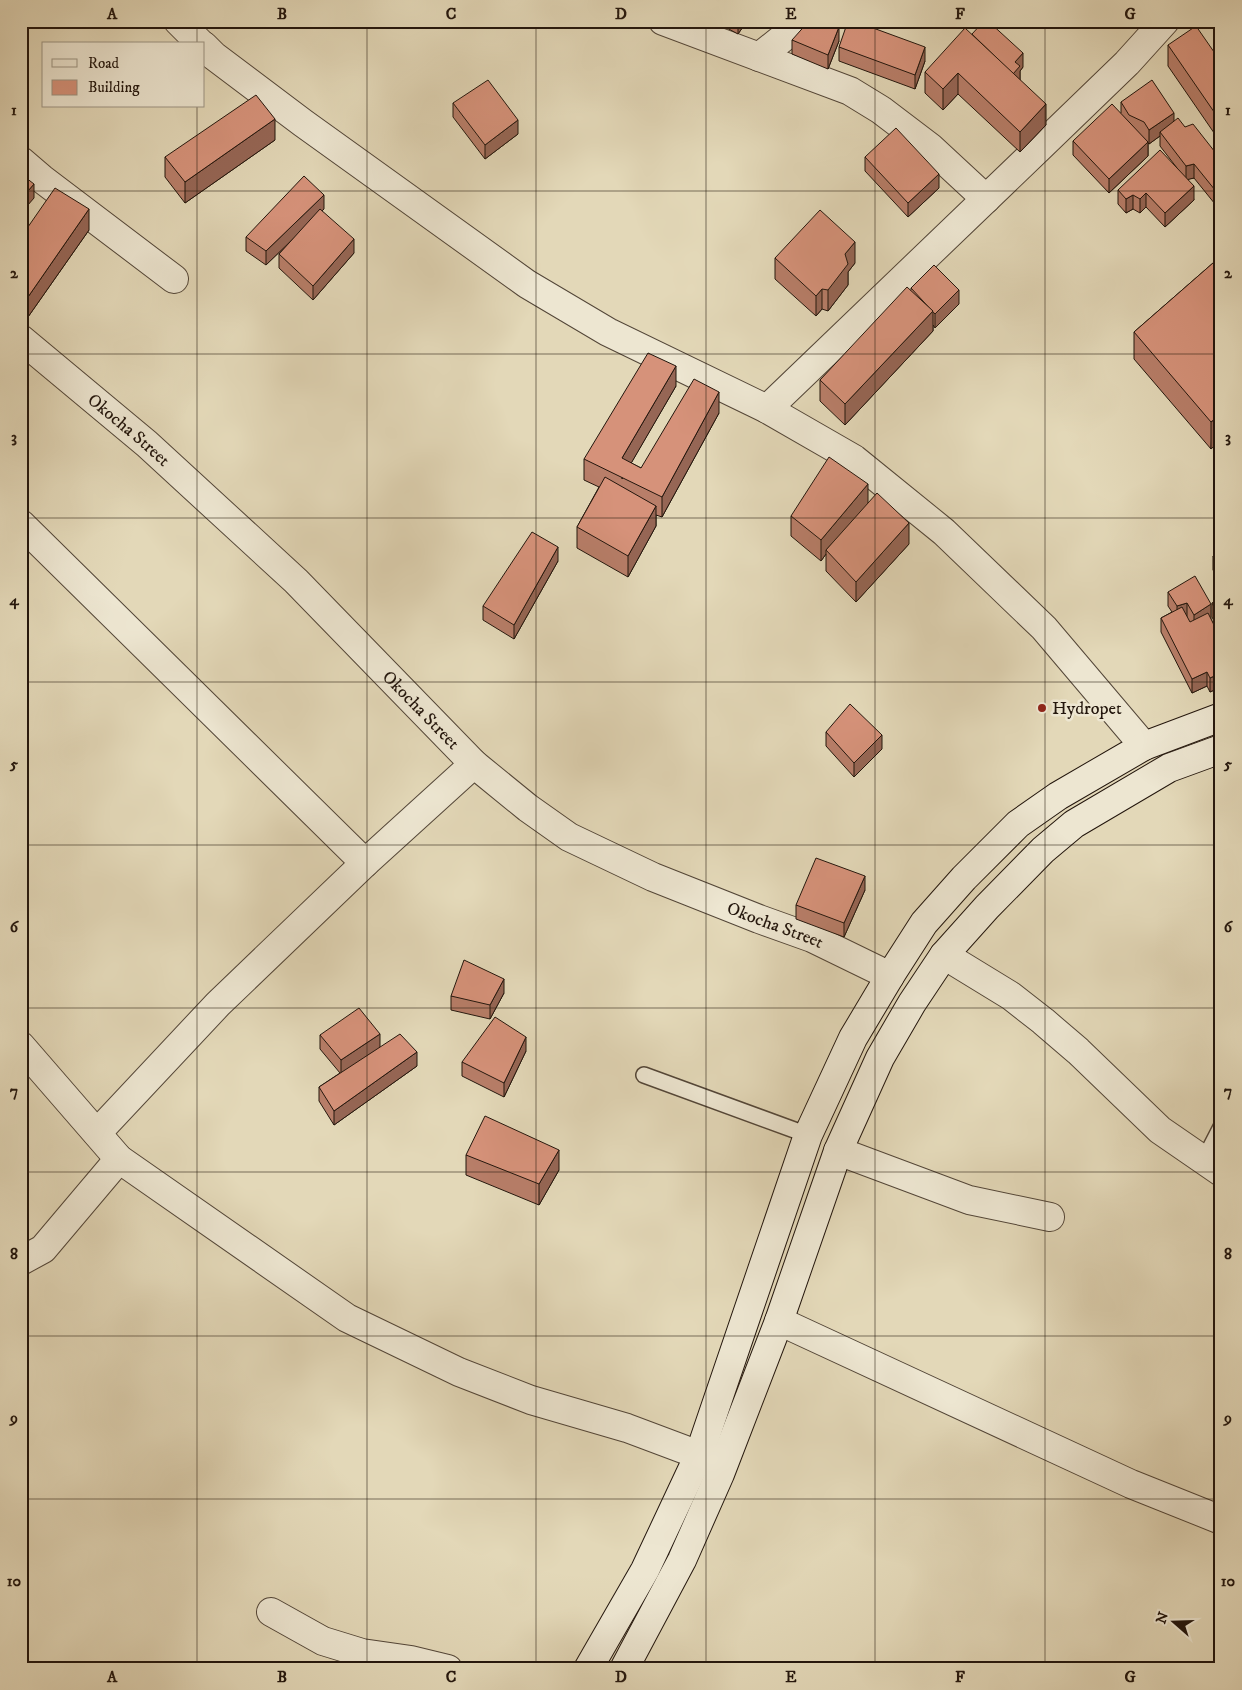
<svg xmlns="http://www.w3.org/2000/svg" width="1242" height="1690" font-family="'IM FELL DW Pica',serif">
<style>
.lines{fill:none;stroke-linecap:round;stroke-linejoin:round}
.lane-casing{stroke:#534638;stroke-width:18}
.street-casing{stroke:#534638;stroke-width:30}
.secondary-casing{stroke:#23160d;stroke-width:30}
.lane{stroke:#ede6d1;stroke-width:15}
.street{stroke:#ede6d1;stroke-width:28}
.secondary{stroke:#ede6d1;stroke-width:28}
.wall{fill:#b87e69;stroke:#23160d}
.shaded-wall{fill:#966655;stroke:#23160d}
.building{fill:#d6927a;stroke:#23160d}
.grid{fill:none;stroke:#23160d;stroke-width:1;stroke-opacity:0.55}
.poi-dot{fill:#8f2418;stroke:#ede6d1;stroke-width:2}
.labels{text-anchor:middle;stroke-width:5;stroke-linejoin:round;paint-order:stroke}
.street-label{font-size:18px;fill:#23160d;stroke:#ede6d1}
.poi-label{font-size:18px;fill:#23160d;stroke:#ede6d1;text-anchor:start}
.neatline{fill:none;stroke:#23160d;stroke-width:2}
.grid-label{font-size:16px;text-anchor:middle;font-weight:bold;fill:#23160d}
</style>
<rect width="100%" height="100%" fill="#e3d8b8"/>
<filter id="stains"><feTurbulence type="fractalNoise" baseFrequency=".004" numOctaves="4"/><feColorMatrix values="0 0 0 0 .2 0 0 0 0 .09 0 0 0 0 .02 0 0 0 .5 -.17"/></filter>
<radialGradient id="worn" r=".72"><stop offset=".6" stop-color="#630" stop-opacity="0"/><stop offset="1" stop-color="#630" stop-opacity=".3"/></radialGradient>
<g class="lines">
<defs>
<g id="lane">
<polyline points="644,1075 808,1135"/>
<polyline points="1204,1160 1221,1127"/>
</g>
<g id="street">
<polyline points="178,21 201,44"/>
<polyline points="663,21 850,91 881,110 931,148 986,199"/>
<polyline points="204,46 214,56 303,123 527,284 608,332 767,409 854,459 944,532 1044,628 1144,746"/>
<polyline points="759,57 804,21"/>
<polyline points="21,161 42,179 174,279"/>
<path id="s1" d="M21 339 147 444 296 581 474 764 528 808 569 837 653 877 759 919 812 938 890 976"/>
<polyline points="767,409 1039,148 1127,63 1165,21"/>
<polyline points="21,524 365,863"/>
<polyline points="944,955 1011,996 1043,1021 1078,1051 1160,1130 1221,1172"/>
<polyline points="21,1046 119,1159 347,1318 459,1372 531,1400 627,1428 699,1455"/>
<polyline points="97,1133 218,1004 365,863 474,764"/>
<polyline points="838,1151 969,1200 1050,1217"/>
<polyline points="21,1261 43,1249 119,1159"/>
<polyline points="779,1321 1131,1484 1221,1520"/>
<polyline points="271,1612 323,1641 362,1653 411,1660 448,1669"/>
</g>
<g id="secondary">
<polyline points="588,1669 645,1570 699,1455 808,1135 853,1038 890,976 924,923 964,878 1018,824 1058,796 1144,746 1221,717"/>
<polyline points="624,1669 682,1560 720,1474 779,1321 838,1151 880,1058 912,1003 944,955 987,907 1043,850 1074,824 1169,768 1221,749"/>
</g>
</defs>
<!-- lane casing -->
<use href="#lane" class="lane-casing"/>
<!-- street casing -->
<use href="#street" class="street-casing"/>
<!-- secondary casing -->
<use href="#secondary" class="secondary-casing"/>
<!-- lane -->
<use href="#lane" class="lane"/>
<!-- street -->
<use href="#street" class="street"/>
<!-- secondary -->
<use href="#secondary" class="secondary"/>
</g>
<!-- wall -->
<g class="wall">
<polygon points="714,21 747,21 738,34"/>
<polygon points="972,34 1023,67 1020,71 1020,80 1046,125 1020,152 958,94 943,110 925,93 925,72"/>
<polygon points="792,40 839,41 828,69 792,54"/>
<polygon points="1168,45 1221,62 1221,143 1168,66"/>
<polygon points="839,47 925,61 915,89 839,61"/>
<polygon points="1121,102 1174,121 1185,127 1215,152 1221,149 1215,204 1194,178 1188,179 1194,200 1165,227 1146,207 1140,213 1133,209 1126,213 1118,204 1118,190 1177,168 1160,146 1160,136 1149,144 1148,143 1148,156 1109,193 1073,155 1073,141 1121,113"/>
<polygon points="453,103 518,134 485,159 453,117"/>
<polygon points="275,140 185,203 165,177 165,157"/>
<polygon points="865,157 939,188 908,217 865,171"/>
<polygon points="324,209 322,211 354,253 313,300 279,268 279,254 297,235 266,265 246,251 246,237"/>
<polygon points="89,230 28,317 21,314 21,237"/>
<polygon points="1221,256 1211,449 1134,359 1134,332"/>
<polygon points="775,258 855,263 848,272 848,285 828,311 822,309 816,316 775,279"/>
<polygon points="911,288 959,304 935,328 933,325 933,331 845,425 820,401 820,380 911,290"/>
<polygon points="676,386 631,463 641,468 719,413 662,517 656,515 656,526 628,577 577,548 577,527 599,487 584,480 584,459"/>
<polygon points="868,503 909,544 856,602 826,571 826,554 821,561 791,536 791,516"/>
<polygon points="1221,551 1221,582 1213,570 1213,556"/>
<polygon points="558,561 514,639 483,620 483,606"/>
<polygon points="1168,592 1211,618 1211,619 1221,639 1221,687 1210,692 1207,686 1192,693 1161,632 1161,618 1172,612 1168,606"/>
<polygon points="1221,599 1221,635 1212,617 1212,603"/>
<polygon points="826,732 882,749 854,777 826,746"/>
<polygon points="865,890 844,937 796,919 796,905"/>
<polygon points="504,993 490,1019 451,1010 451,996"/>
<polygon points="320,1035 380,1047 417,1066 334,1125 319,1101 319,1087 340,1073 320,1049"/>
<polygon points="526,1051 504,1097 462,1076 462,1062"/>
<polygon points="466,1155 559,1170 539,1205 466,1175"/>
</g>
<!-- shaded-wall -->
<g class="shaded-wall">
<polygon points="738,21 747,21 738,34"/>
<polygon points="839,27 839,41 828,69 828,55"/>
<polygon points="925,47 925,61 915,89 915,75"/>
<polygon points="1023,53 1023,67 1020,71 1020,80 1012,75 1015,62"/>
<polygon points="958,73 958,94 943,110 943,89"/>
<polygon points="1046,104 1046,125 1020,152 1020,132"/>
<polygon points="1174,113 1174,127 1160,132 1160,136 1149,144 1149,130"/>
<polygon points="275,119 275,140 185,203 185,182"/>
<polygon points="518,120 518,134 485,159 485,145"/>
<polygon points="1148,142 1148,156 1109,193 1109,179"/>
<polygon points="1194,164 1194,178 1186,180 1186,166"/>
<polygon points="939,174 939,188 908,217 908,203"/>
<polygon points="34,184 34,198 21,213 21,199"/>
<polygon points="1194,186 1194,200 1165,227 1165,213"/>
<polygon points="1221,186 1221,200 1215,204 1215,190"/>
<polygon points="1146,193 1146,207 1140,213 1140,199"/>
<polygon points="324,195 324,209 266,265 266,251"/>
<polygon points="1133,195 1133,209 1126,213 1126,199"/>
<polygon points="89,209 89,230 28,317 28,297"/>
<polygon points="354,239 354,253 313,300 313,286"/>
<polygon points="855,242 855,263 848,272 848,285 828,311 828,290 845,254"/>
<polygon points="822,289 822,309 816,316 816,296"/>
<polygon points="959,290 959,304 935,328 935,314"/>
<polygon points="933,311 933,331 845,425 845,404"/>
<polygon points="676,366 676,386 622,479 622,458"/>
<polygon points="719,392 719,413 662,517 662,497"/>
<polygon points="1221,414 1221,440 1211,449 1211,422"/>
<polygon points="868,484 868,505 826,550 826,554 821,561 821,540"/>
<polygon points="656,506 656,526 628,577 628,556"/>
<polygon points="909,523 909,544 856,602 856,582"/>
<polygon points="558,547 558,561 514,639 514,625"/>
<polygon points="1187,603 1187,617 1177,620 1177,606"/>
<polygon points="1211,604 1211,618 1194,629 1194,615"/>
<polygon points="1207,672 1207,686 1192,693 1192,679"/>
<polygon points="1221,673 1221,687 1210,692 1210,678"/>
<polygon points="882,735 882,749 854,777 854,763"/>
<polygon points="865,876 865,890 844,937 844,923"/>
<polygon points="504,979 504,993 490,1019 490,1005"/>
<polygon points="380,1034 380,1048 341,1074 341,1060"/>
<polygon points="526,1037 526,1051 504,1097 504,1083"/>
<polygon points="417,1052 417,1066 334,1125 334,1111"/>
<polygon points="559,1150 559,1170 539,1205 539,1184"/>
</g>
<!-- building -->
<g class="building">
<polygon points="809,21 824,21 839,27 828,55 792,40"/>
<polygon points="848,21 854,21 925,47 915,75 839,47"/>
<polygon points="984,21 988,21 1023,53 1015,62 1020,66 1013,74 972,34"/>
<polygon points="1196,26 1221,62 1221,122 1168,45"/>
<polygon points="965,28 1046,104 1020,132 958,73 943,89 925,72"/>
<polygon points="488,80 518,120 485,145 453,103"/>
<polygon points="1152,80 1174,113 1149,130 1144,122 1129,115 1121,102"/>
<polygon points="256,95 275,119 185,182 165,157"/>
<polygon points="1112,104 1148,142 1109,179 1073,141"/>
<polygon points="1178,118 1185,127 1193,124 1215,152 1221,149 1221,186 1215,190 1194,164 1186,166 1160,132"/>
<polygon points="896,128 939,174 908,203 865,157"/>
<polygon points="1160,150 1194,186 1165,213 1146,193 1140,199 1133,195 1126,199 1118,190"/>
<polygon points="21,174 34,184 21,199"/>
<polygon points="304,176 324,195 266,251 246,237"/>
<polygon points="55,188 89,209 28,297 21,293 21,237"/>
<polygon points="320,209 354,239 313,286 279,254"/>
<polygon points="820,210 855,242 845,254 848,264 828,290 822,289 816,296 775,258"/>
<polygon points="1221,256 1221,414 1211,422 1134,332"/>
<polygon points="934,265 959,290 935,314 911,288"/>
<polygon points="907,287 933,311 845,404 820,380"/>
<polygon points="648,353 676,366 622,458 641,468 694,379 719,392 662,497 584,459"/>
<polygon points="829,457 868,484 821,540 791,516"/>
<polygon points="605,477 656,506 628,556 577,527"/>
<polygon points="877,493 909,523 856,582 826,550"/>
<polygon points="532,532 558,547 514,625 483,606"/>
<polygon points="1221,551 1221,568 1213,556"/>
<polygon points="1195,576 1211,604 1194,615 1187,603 1177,606 1168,592"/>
<polygon points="1221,599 1221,621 1212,603"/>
<polygon points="1182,607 1190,622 1208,613 1221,639 1221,673 1210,678 1207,672 1192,679 1161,618"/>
<polygon points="850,704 882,735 854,763 826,732"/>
<polygon points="816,858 865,876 844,923 796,905"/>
<polygon points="464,960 504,979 490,1005 451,996"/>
<polygon points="359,1008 380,1034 341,1060 320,1035"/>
<polygon points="495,1017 526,1037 504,1083 462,1062"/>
<polygon points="400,1034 417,1052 334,1111 319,1087"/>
<polygon points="485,1116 559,1150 539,1184 466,1155"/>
</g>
<!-- grid -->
<path class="grid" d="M197 21V44M367 21V1669M536 21V1669M706 21V1669M875 21V1669M1045 21V1669M197 106V1669M21 191H1221M21 354H1221M21 518H1221M21 682H1221M21 845H1221M21 1008H1221M21 1172H1221M21 1336H1221M21 1499H1221"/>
<!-- markers -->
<circle class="poi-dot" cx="1042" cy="708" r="5"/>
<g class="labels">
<!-- street labels -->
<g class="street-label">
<text dy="6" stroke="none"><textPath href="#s1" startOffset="141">Okocha Street</textPath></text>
<text dy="6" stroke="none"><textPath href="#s1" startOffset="546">Okocha Street</textPath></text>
<text dy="6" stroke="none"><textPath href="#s1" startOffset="966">Okocha Street</textPath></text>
</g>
<!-- poi labels -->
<g class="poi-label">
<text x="1052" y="714">Hydropet</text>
</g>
</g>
<!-- margin -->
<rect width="1242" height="1690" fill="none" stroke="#e3d8b8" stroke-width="55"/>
<!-- legend -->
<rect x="42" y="42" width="162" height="65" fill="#ede6d1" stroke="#9c9383"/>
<rect x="52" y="59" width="25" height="8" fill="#ede6d1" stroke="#9c9383"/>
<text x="88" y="68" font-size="15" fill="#23160d">Road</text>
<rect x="52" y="80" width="25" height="15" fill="#d6927a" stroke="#9c9383"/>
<text x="88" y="92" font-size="15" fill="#23160d">Building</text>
<!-- north arrow -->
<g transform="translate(1174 1622) rotate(290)" stroke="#ede6d1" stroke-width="4" paint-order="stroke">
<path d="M0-4L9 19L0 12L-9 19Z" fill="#23160d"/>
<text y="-8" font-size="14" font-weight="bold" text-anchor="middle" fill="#23160d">N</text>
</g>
<rect x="28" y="28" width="1186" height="1634" class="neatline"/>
<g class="grid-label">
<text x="112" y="19">A</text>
<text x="282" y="19">B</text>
<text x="451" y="19">C</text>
<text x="621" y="19">D</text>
<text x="791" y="19">E</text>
<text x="960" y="19">F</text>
<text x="1130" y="19">G</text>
<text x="14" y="115">1</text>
<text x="1228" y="115">1</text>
<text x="14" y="278">2</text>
<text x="1228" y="278">2</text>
<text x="14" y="442">3</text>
<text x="1228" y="442">3</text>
<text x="14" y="605">4</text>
<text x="1228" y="605">4</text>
<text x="14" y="769">5</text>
<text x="1228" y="769">5</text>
<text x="14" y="932">6</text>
<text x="1228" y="932">6</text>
<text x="14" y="1096">7</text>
<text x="1228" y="1096">7</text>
<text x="14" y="1259">8</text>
<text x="1228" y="1259">8</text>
<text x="14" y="1423">9</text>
<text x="1228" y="1423">9</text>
<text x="14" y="1586">10</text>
<text x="1228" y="1586">10</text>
<text x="112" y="1682">A</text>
<text x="282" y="1682">B</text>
<text x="451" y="1682">C</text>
<text x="621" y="1682">D</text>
<text x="791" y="1682">E</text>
<text x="960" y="1682">F</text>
<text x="1130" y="1682">G</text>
</g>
<rect width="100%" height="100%" filter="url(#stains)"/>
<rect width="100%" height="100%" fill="url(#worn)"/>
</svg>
